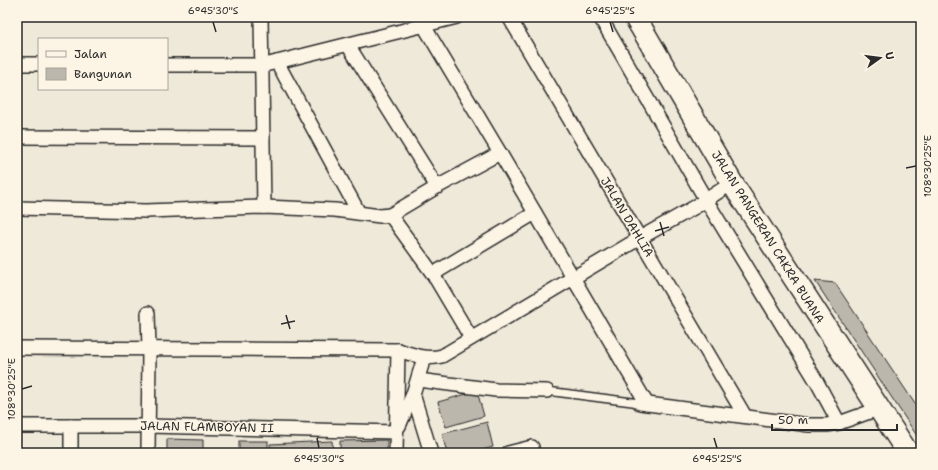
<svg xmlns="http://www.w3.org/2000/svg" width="938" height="470" font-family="'Shantell Sans',sans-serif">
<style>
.building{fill:#bcb7ac;stroke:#2b2b2b}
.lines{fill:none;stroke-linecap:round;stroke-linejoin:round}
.service-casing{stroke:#2b2b2b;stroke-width:10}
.minor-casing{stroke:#2b2b2b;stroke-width:16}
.primary-casing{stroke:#2b2b2b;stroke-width:24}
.service{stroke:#fcf5e5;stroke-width:7}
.minor{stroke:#fcf5e5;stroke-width:13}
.primary{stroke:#fcf5e5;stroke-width:21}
.ticks{fill:none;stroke:#2b2b2b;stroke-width:1.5}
.labels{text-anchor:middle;stroke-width:3;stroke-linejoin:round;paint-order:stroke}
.street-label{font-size:12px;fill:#2b2b2b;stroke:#fcf5e5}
.neatline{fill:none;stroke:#2b2b2b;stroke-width:1.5}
.ticks-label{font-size:10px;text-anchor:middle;fill:#2b2b2b}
</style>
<rect width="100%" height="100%" fill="#efe9da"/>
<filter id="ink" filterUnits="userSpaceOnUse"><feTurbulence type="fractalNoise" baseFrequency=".025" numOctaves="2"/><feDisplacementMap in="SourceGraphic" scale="8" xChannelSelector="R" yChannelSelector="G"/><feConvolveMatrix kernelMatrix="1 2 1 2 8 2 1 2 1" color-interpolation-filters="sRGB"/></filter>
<g filter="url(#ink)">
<!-- building -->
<g class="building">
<polygon points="815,281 835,283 921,413 921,442"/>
<polygon points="477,391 484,416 446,427 438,402"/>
<polygon points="487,422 493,447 471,453 447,453 442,434"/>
<polygon points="167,439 203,440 203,453 167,453"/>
<polygon points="387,440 387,453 340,453 340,441"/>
<rect x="239" y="441" width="29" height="12"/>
<polygon points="332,441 333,453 271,453 270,444"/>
</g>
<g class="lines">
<defs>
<polyline id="service" points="547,391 640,403"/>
<g id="minor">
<polyline points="261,17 264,207"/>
<polyline points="509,17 745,416"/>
<polyline points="600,17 706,200 817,382 839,423"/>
<polyline points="424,26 500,153 647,404"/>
<polyline points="348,45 437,187"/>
<polyline points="277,62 359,213"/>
<polyline points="17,64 39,64"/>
<polyline points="167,65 265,65 457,17"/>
<polyline points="17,137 263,138"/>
<polyline points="17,208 146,211 264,207 335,210 380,216 390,215 437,187 500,153"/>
<polyline points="390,215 433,274 471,338"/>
<polyline points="433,274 535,213"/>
<polyline points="148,313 149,349 148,453"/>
<path d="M17 348 398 350C413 355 426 360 442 356L640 238 695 207 732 183"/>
<polyline points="418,380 496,390 547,391"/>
<polyline points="413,394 431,453"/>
<polyline points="640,403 809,425 827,425 839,423 878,409"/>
<polyline points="17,426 148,426 396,432"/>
<polyline points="71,426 71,453"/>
<polyline points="399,426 413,394 424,358"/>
<polyline points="396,453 398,350"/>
<polyline points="508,453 532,447"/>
</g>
<polyline id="primary" points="635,17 732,183 908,453"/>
</defs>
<!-- service casing -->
<use href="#service" class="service-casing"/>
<!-- minor casing -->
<use href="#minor" class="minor-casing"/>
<!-- primary casing -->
<use href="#primary" class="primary-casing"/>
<!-- service -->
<use href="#service" class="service"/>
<!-- minor -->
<use href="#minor" class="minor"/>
<!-- primary -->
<use href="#primary" class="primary"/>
</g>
</g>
<!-- ticks -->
<path class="ticks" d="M213 22 216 32M610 22 613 32M906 168 916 166M660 222 664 236M655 231 669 227M286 315 290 329M281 324 295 321M22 389 32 386M317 438 319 448M714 438 717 448"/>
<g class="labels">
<!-- street labels -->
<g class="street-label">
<text transform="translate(627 217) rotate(59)" y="4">JALAN DAHLIA</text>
<text transform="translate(768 237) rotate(58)" y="4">JALAN PANGERAN CAKRA BUANA</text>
<text transform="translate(207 427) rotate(1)" y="4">JALAN FLAMBOYAN II</text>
</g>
</g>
<!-- margin -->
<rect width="938" height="470" fill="none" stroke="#fcf5e5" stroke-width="44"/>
<!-- legend -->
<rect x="38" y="38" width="130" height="52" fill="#fcf5e5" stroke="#a8a49b"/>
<rect x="46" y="51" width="20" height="6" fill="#fcf5e5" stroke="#a8a49b"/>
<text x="74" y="58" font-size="12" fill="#2b2b2b">Jalan</text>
<rect x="46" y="68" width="20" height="12" fill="#bcb7ac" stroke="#a8a49b"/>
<text x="74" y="78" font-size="12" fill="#2b2b2b">Bangunan</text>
<!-- north arrow -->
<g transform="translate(880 58) rotate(76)" stroke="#fcf5e5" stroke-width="3" paint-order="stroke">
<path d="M0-3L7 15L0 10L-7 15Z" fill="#2b2b2b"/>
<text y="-6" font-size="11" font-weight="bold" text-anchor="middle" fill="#2b2b2b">U</text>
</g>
<!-- scale -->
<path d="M772 424v6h125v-6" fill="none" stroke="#2b2b2b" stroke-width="2"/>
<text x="778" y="424" font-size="12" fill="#2b2b2b" stroke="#fcf5e5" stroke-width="3" paint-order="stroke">50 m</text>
<rect x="22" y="22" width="894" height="426" class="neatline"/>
<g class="ticks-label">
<text x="213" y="14">6°45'30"S</text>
<text x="610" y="14">6°45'25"S</text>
<text transform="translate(927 166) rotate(-90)" y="4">108°30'25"E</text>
<text transform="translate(11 389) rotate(-90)" y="4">108°30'25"E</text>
<text x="319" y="462">6°45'30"S</text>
<text x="717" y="462">6°45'25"S</text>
</g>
</svg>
